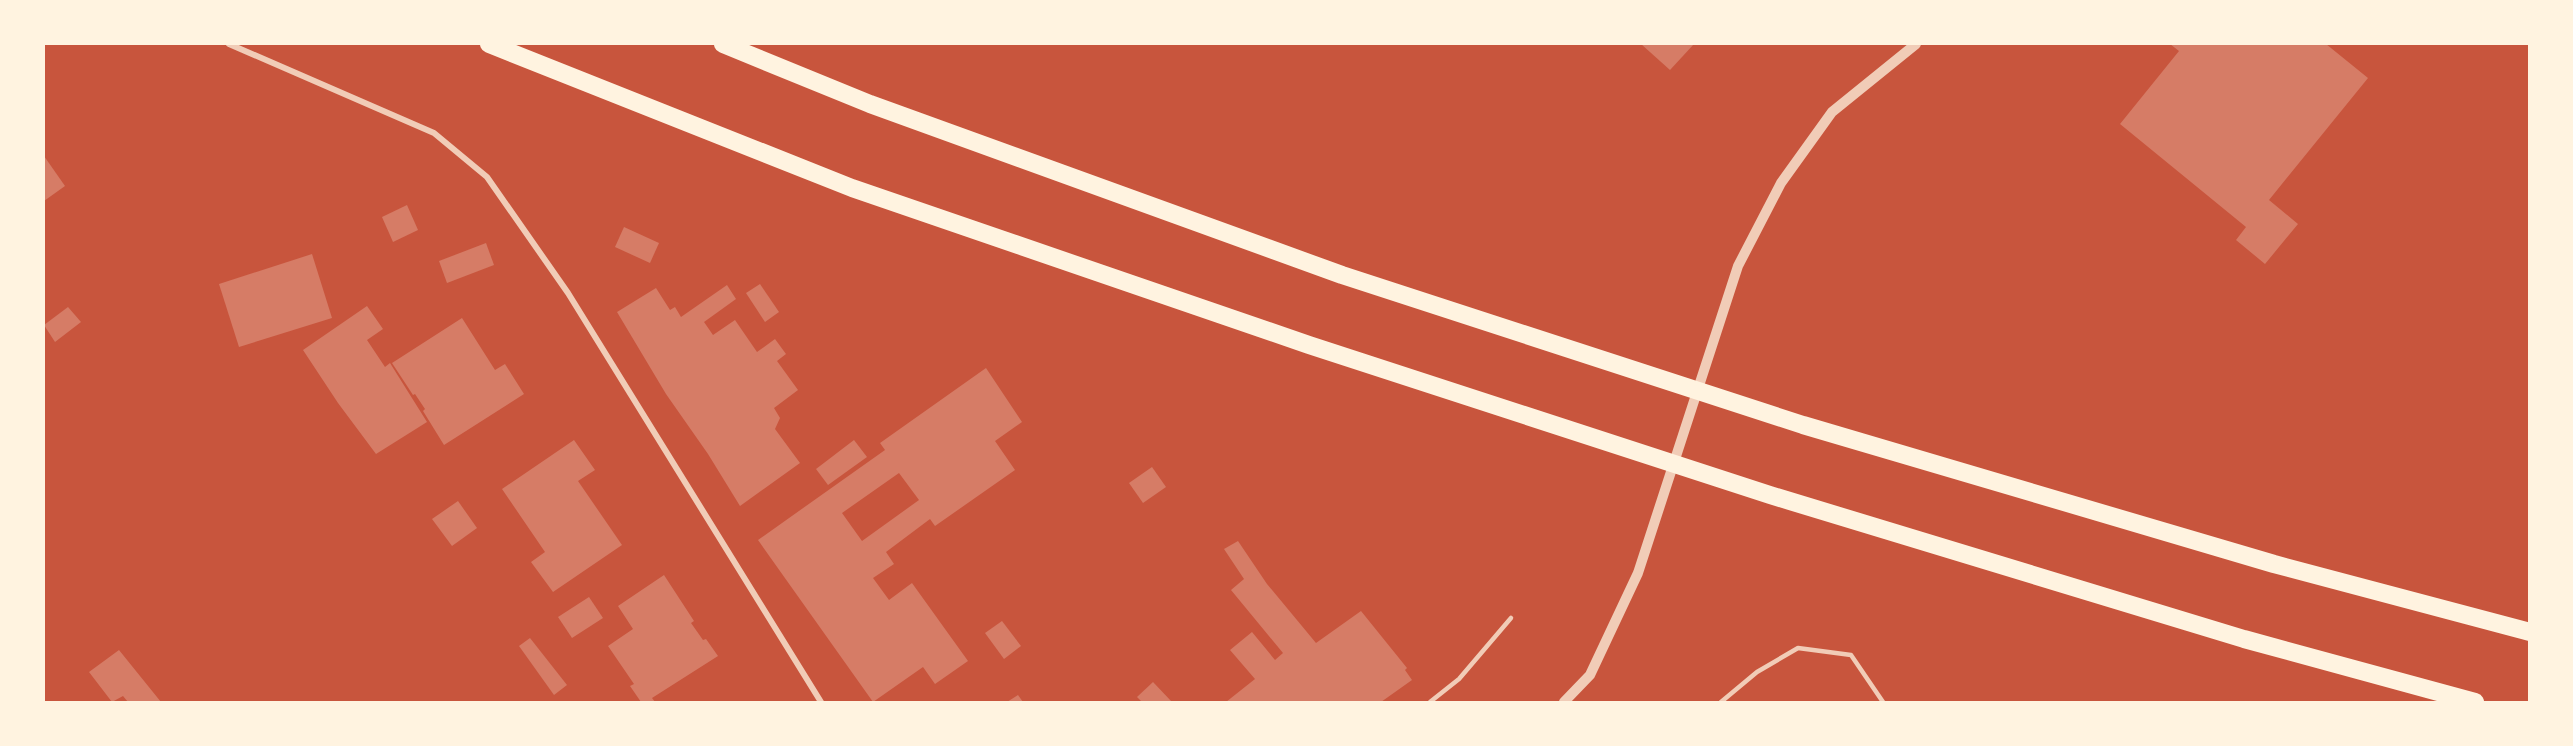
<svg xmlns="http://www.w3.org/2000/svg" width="2573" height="746" font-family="'DM Sans',sans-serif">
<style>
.building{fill:#d67c66;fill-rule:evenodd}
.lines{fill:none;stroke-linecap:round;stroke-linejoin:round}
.service{stroke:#f1ccb7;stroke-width:4.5}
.minor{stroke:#f1ccb7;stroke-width:6}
.tertiary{stroke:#f1ccb7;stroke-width:10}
.motorway{stroke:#fff3e0;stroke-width:18}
</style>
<rect width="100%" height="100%" fill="#c8553d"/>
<!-- building -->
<g class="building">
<polygon points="1641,44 1694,44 1670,70"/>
<polygon points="2170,44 2326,44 2368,78 2269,200 2298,224 2265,264 2236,240 2246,227 2120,124 2179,51"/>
<polygon points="44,156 65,186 44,201"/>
<polygon points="407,205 418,230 393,242 382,217"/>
<polygon points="624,227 659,243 650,263 615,247"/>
<polygon points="486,243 494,265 447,283 439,261"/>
<polygon points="312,254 332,318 239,347 219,284"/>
<polygon points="760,284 779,312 765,322 746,293"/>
<polygon points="727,285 736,299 704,322 713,335 735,320 757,352 775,339 786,354 777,361 798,390 774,408 780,418 775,429 800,463 740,506 708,454 666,394 617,312 656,288 670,310 675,307 681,317"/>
<polygon points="367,306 383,329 367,340 385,367 390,363 427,422 376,454 338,403 303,350"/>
<polygon points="68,307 81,322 55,342 44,325"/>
<polygon points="462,318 495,370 505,364 524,394 444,445 423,411 425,409 415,394 413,395 392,363"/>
<path d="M986 368 1022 422 995 441 1015 470 935 526 930 519 886 552 894 564 873 578 889 600 912 583 968 661 935 684 923 667 873 702 758 540 885 450 880 443ZM899 473 919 500 862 541 842 513Z"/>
<polygon points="574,440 595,470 578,481 622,545 553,592 531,562 545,552 502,489"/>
<polygon points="854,440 867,457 828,485 816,469"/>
<polygon points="1152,467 1166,487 1143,503 1129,483"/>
<polygon points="458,501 477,528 452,546 432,519"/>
<polygon points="1238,541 1267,584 1316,643 1361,611 1407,668 1405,670 1412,680 1381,702 1226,702 1255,679 1230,650 1252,632 1275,660 1283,653 1231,590 1244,579 1224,549"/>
<polygon points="664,575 694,621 691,623 703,640 706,639 718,656 652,698 655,702 641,702 630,686 634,684 608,646 633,629 618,606"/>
<polygon points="589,597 603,618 572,638 558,617"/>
<polygon points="1002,621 1021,646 1004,659 985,633"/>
<polygon points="530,638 567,685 554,695 519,646"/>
<polygon points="119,650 161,702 128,702 123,696 112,702 89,672"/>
<polygon points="1153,682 1172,702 1142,702 1137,697"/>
<polygon points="1018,695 1023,702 1007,702"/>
</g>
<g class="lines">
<!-- service -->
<g class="service">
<polyline points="1430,702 1459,679 1511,618"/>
<polyline points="1721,702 1757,672 1798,648 1851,655 1883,702"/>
</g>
<!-- minor -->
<polyline class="minor" points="229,44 434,133 487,177 568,293 821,702"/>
<!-- tertiary -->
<polyline class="tertiary" points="1564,702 1590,675 1638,573 1738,266 1781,183 1832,112 1916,44"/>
<!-- motorway -->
<g class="motorway">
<polyline points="489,44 852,188 1309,345 1770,495 2244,639 2475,702"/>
<polyline points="723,44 870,104 1342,275 1803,425 2274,564 2530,632"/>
</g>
</g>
<!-- border -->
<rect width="2573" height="746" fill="none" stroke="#fff3e0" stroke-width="90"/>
</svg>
